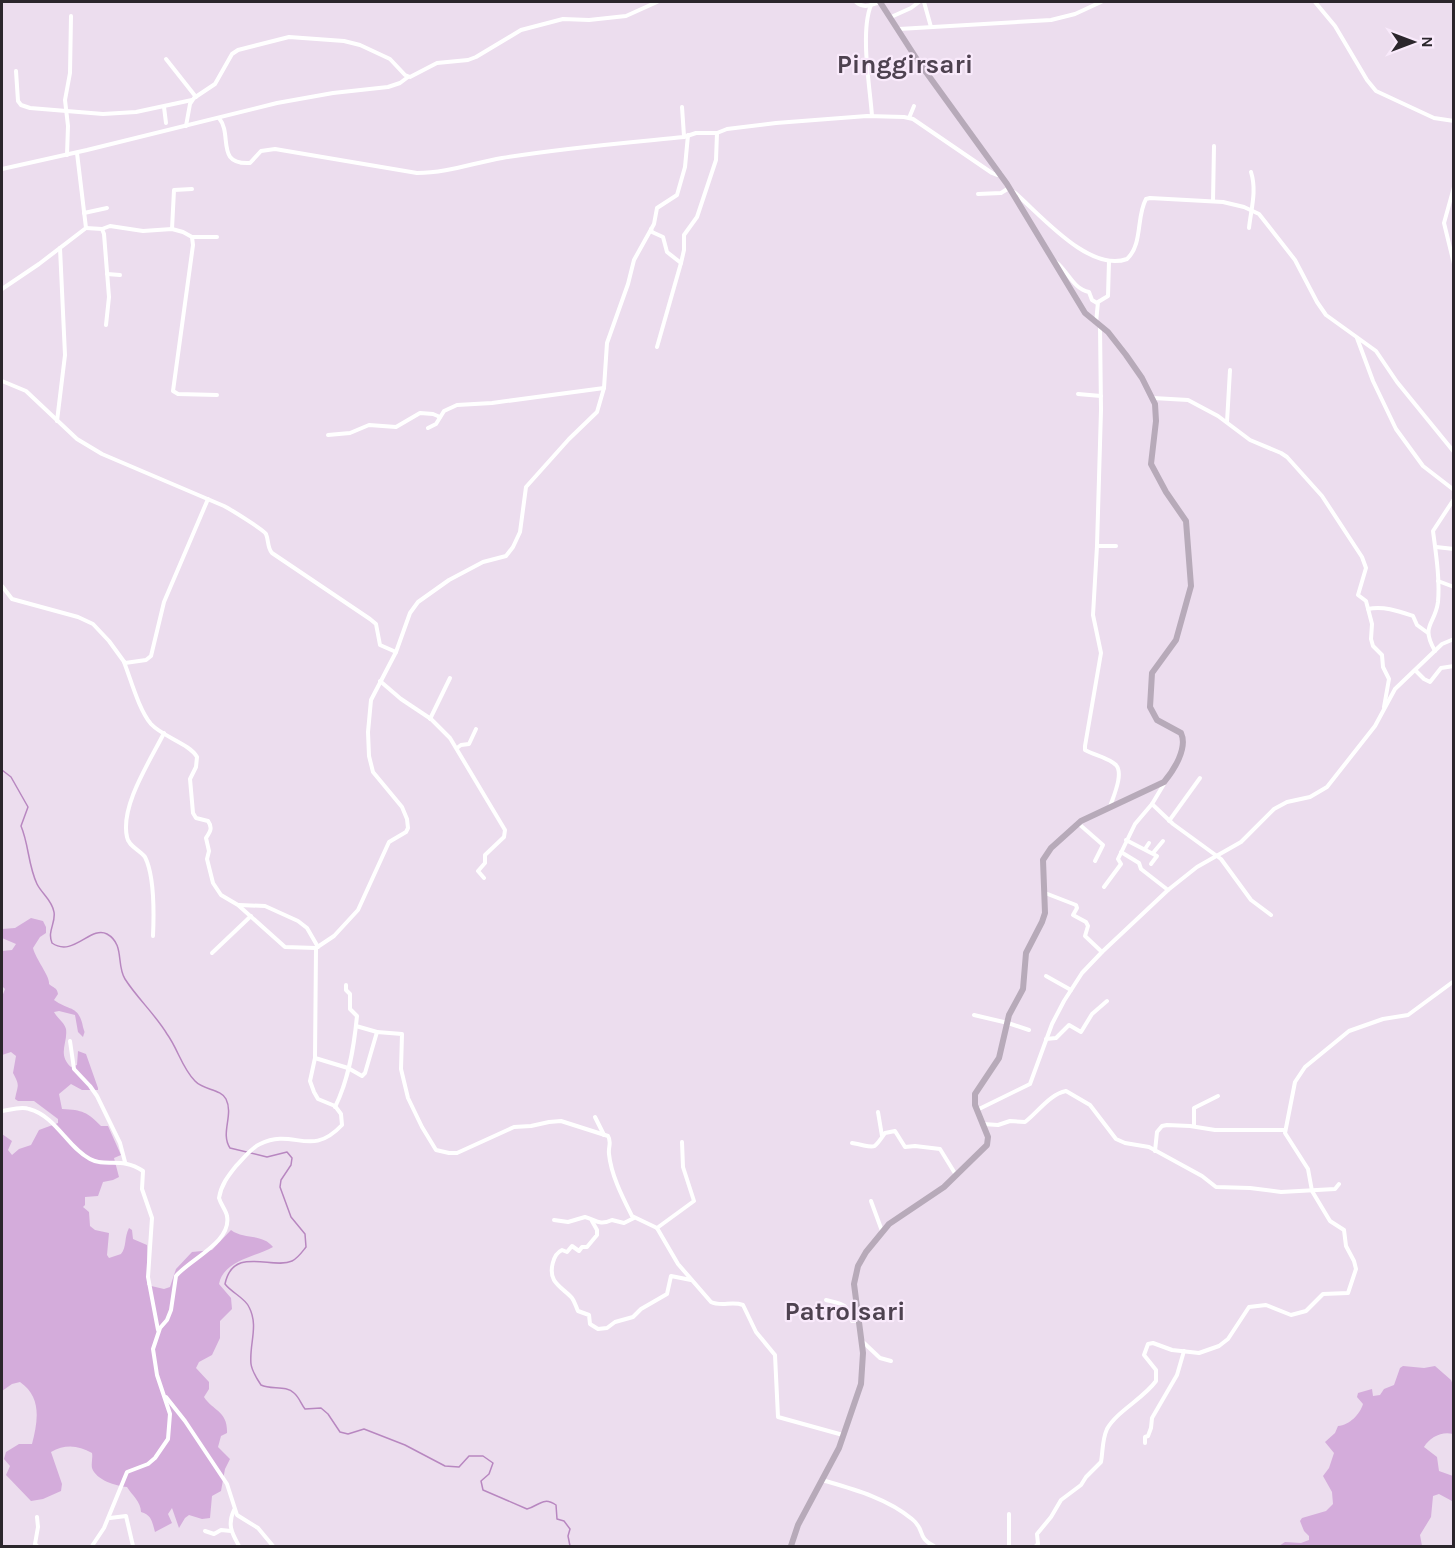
<svg xmlns="http://www.w3.org/2000/svg" width="1455" height="1548" font-family="Karla,sans-serif">
<style>
.green{fill:#d4acdb}
.lines{fill:none;stroke-linecap:round;stroke-linejoin:round}
.stream{stroke:#b887c0;stroke-width:1.5}
.street{stroke:#fff;stroke-width:4}
.secondary{stroke:#b7aab9;stroke-width:6}
.labels{text-anchor:middle;stroke-width:4.5;stroke-linejoin:round;paint-order:stroke}
.quarter-label{font-size:26px;font-weight:bold;fill:#4e4250;stroke:#f9eafb}
</style>
<rect width="100%" height="100%" fill="#ecddee"/>
<!-- green -->
<g class="green">
<path d="M31 918 43 921 46 927V933L40 937 33 948C36 960 50 976 49 984 53 988 57 987 58 994L54 1000C69 1011 79 1005 83 1027 85 1034 85 1030 83 1037L78 1032 75 1015 59 1011 54 1012C57 1018 64 1022 66 1029 68 1043 57 1054 71 1067L77 1065 78 1051 86 1054 98 1088V1090H82L71 1084 59 1094 62 1109C83 1110 87 1112 101 1126H108L121 1155 114 1158 119 1177 113 1180 103 1182 98 1196 85 1197V1205L83 1207 89 1212 90 1226 95 1230 109 1233 107 1255 109 1258 121 1254C127 1247 124 1237 129 1228L132 1230 133 1239 147 1245V1285L164 1289 170 1287 176 1269 192 1252 212 1250 231 1230C244 1240 262 1233 273 1247 255 1257 223 1261 219 1284L231 1298 232 1309 220 1321V1338L212 1355 199 1362 196 1368 209 1382V1389L204 1397C213 1411 228 1411 227 1433L221 1436 218 1447 230 1459 225 1469 221 1491 212 1496 210 1518 202 1519 189 1515 185 1518 179 1528 172 1508 168 1514 172 1523 155 1532C152 1522 152 1515 141 1512 141 1502 132 1495 127 1487 116 1486 96 1480 92 1468 91 1463 93 1458 92 1453 78 1445 65 1444 51 1452L62 1484 61 1491 43 1499 31 1501 6 1475 10 1466 4 1459 6 1452 19 1444H32C38 1421 42 1397 20 1382L12 1384 2 1391V1134L12 1141 8 1150 12 1155 19 1149 31 1145 39 1130 58 1123V1119L34 1101H18L15 1099C18 1084 20 1086 13 1073L16 1056 11 1052 2 1055V997L5 989 2 986V951L12 950 16 944 2 938V929L15 928Z"/>
<path d="M1403 1366 1424 1368 1435 1366 1451 1380 1453 1385V1434C1442 1431 1430 1437 1424 1447L1437 1457 1439 1471 1453 1476V1505L1452 1501 1439 1494 1433 1496 1431 1517 1420 1535 1422 1546H1279L1285 1542 1301 1543 1309 1540V1536L1304 1531 1300 1521 1302 1518 1326 1511 1333 1504 1332 1492 1323 1476 1329 1468 1334 1453 1325 1442 1335 1433 1338 1426C1350 1425 1360 1414 1363 1404L1357 1397 1358 1393 1372 1389 1373 1396 1380 1395 1384 1389 1394 1385 1400 1368Z"/>
</g>
<g class="lines">
<!-- stream -->
<path class="stream" d="M2 770 11 777 28 807 21 826C29 845 28 865 37 884 42 894 52 900 54 912 56 923 47 931 52 943 73 958 91 925 107 934 125 944 116 965 125 979 137 998 155 1014 167 1034 178 1049 182 1068 195 1081 203 1090 221 1089 226 1099 234 1115 220 1133 230 1148L267 1157 287 1152 292 1158 291 1165 281 1180 280 1187 291 1217 305 1234 306 1247C302 1252 298 1258 292 1261 273 1270 233 1245 225 1284 232 1293 245 1298 249 1307 259 1326 249 1344 251 1364 252 1371 257 1379 261 1385 271 1390 286 1385 294 1393 299 1397 301 1404 305 1409L321 1408 328 1414 340 1432 348 1434 364 1429 405 1445 445 1466 459 1467 469 1456H483L493 1463 489 1474 481 1481 483 1490 527 1509C539 1506 543 1496 556 1505L557 1519 564 1521 570 1529 568 1536 570 1546"/>
<!-- street -->
<g class="street">
<path d="M856 2C864 9 870 5 880 2"/>
<polyline points="924,2 931,27"/>
<polyline points="1315,2 1335,26 1367,80 1376,91 1434,118 1454,121"/>
<path d="M871 5C860 32 870 87 872 116"/>
<polyline points="891,17 911,8 919,2"/>
<polyline points="899,29 1051,20 1075,14 1101,2"/>
<polyline points="166,59 196,97"/>
<polyline points="16,71 18,101 21,105 30,108 103,114 136,112 192,100"/>
<polyline points="164,107 166,123"/>
<polyline points="682,107 684,136"/>
<path d="M219 118C233 135 215 165 250 163L261 151 275 149 417 173C447 173 473 163 502 158 562 148 623 143 684 137L696 133H717L727 129 776 123 867 116 904 117 913 119 992 173 997 175 1001 174"/>
<polyline points="909,118 914,106"/>
<polyline points="186,126 190,104 194,98 215,84 232,54 238,50 289,37 344,41 360,45 390,59 405,75 410,77 437,63 468,60 476,57 521,30 563,19 589,20 626,16 657,2"/>
<polyline points="67,155 68,126 65,100 70,73 71,16"/>
<polyline points="2,169 87,150 277,103 333,93 388,87 400,83 408,77"/>
<polyline points="1454,187 1444,223 1454,264"/>
<path d="M1014 192C1040 214 1089 273 1127 259 1143 244 1136 217 1146 199L1150 198 1223 202 1244 207 1259 214 1295 260 1317 302 1326 315 1376 351 1397 382 1454 452"/>
<polyline points="978,194 1001,193 1009,188"/>
<polyline points="1213,201 1214,146"/>
<polyline points="84,213 107,208"/>
<polyline points="86,228 102,229 104,234 109,297 106,325"/>
<path d="M1249 228C1251 209 1257 191 1251 172"/>
<polyline points="102,229 110,226 143,231 172,229 183,232 192,237 193,245 173,391 178,394 217,395"/>
<polyline points="172,229 174,190 192,189"/>
<polyline points="651,229 652,232 663,237 667,252 681,263 657,347"/>
<polyline points="192,237 217,237"/>
<path d="M1056 262C1068 271 1073 289 1089 292L1092 300 1097 303"/>
<polyline points="681,263 684,250 684,235 697,217 716,160 717,133"/>
<polyline points="107,274 120,275"/>
<polyline points="2,289 39,264 86,228 77,153"/>
<polyline points="1096,323 1098,302 1108,296 1109,261"/>
<path d="M1100 326 1101 410 1097 546 1093 615 1101 653 1085 746V750C1094 755 1109 758 1116 765 1124 774 1113 797 1110 807"/>
<polyline points="1357,338 1373,381 1396,429 1423,466 1454,490"/>
<path d="M2 381 26 391 77 439 102 454 224 506C230 509 264 530 266 534 269 541 267 547 272 553L370 619 376 624 380 645 396 652 371 700 368 732 369 756 373 772 402 807 407 819 408 828 406 832 389 842 358 910 334 936 316 948 315 1058 310 1081 314 1092 318 1099 335 1106 341 1114 342 1125C310 1159 294 1127 260 1144 251 1148 243 1159 236 1166 228 1176 221 1185 219 1198 221 1205 226 1210 227 1216 232 1242 190 1259 176 1276L171 1310 167 1320 160 1328 153 1349 157 1375 170 1414 168 1439 155 1458 148 1464 127 1472 104 1528 92 1546"/>
<polyline points="1078,394 1101,396"/>
<polyline points="1153,398 1188,400 1218,416 1250,440 1281,453 1287,457 1322,496 1362,557 1366,568 1358,595 1366,601 1372,624 1371,639 1373,646 1382,655 1383,667 1389,679 1384,707"/>
<polyline points="57,421 65,355 60,248"/>
<polyline points="1227,422 1230,370"/>
<polyline points="428,428 436,424 444,411 457,405 492,403 604,388"/>
<polyline points="328,435 350,433 369,425 396,427 420,413 433,414 440,417"/>
<polyline points="1097,546 1116,546"/>
<polyline points="1436,547 1454,549"/>
<polyline points="1438,581 1454,587"/>
<polyline points="2,586 12,599 78,617 93,624 109,641 125,663 146,660 151,656 164,602 208,499"/>
<path d="M1368 609C1384 606 1398 611 1413 616L1417 625 1428 633"/>
<path d="M1435 651C1420 625 1435 625 1438 602 1440 579 1436 554 1433 531L1454 499"/>
<polyline points="396,652 410,613 418,602 449,580 483,562 506,556 513,547 520,532 526,487 569,439 597,412 604,388 607,343 628,284 634,260 654,224 657,208 677,195 685,167 688,135"/>
<path d="M124 662C131 680 139 710 151 724 163 737 190 744 197 757L196 767 190 779 193 813 196 818 208 821C213 828 210 832 206 838L209 851 207 859 213 883 221 895 238 905 285 947 316 948"/>
<polyline points="1416,671 1424,679 1430,682 1441,668 1454,666"/>
<polyline points="380,681 401,699 431,719 450,738 505,830 504,837 485,855 485,863 478,871 484,878"/>
<polyline points="430,719 450,678"/>
<polyline points="457,748 461,745 469,744 476,729"/>
<polyline points="1152,804 1164,784"/>
<polyline points="1169,821 1200,778"/>
<polyline points="1079,824 1103,845 1095,861"/>
<polyline points="1126,840 1157,856 1151,864"/>
<polyline points="1145,849 1149,843"/>
<polyline points="1121,852 1139,863 1141,869 1168,890"/>
<polyline points="1153,853 1163,841"/>
<polyline points="1104,887 1121,864 1118,859 1135,824 1152,804 1173,824 1221,859 1251,900 1271,915"/>
<polyline points="1045,893 1076,905 1077,908 1073,915 1086,922 1088,926 1085,936 1102,952"/>
<polyline points="239,905 265,906 298,921 307,928 318,947"/>
<path d="M153 936C154 914 155 877 145 857 140 850 128 846 127 837 120 806 150 761 164 733"/>
<polyline points="212,953 251,916"/>
<polyline points="1046,976 1071,990"/>
<polyline points="974,1015 1008,1023 1029,1030"/>
<polyline points="356,1026 377,1032"/>
<polyline points="1046,1039 1056,1038 1069,1025 1081,1032 1092,1014 1107,1001"/>
<polyline points="70,1041 74,1069 90,1086 97,1096 120,1143 125,1162"/>
<path d="M315 1058 348 1068 362 1076 365 1073 377 1032 402 1034 401 1069 408 1098 422 1127 436 1150 449 1153H457L514 1127 531 1126 549 1122 561 1121 608 1136C612 1142 608 1147 609 1154 611 1175 623 1198 632 1216L657 1228 678 1264 711 1302C721 1307 732 1301 743 1305L756 1332 775 1355 778 1417 843 1435"/>
<path d="M335 1107C349 1079 354 1047 357 1016L350 1009V994L346 990V985"/>
<polyline points="977,1110 1030,1084 1052,1024 1064,1001 1082,973 1102,952 1168,890 1197,867 1241,842 1274,809 1287,802 1310,797 1327,787 1375,726 1395,689 1442,644 1454,639"/>
<path d="M2 1111C10 1110 21 1106 29 1109 56 1116 67 1147 90 1159 106 1168 121 1156 143 1171L142 1189 152 1218 148 1277 158 1330"/>
<polyline points="878,1112 882,1136"/>
<polyline points="595,1117 604,1135"/>
<path d="M983 1124 998 1125 1010 1121 1025 1122C1038 1112 1050 1094 1066 1091L1090 1105 1116 1139 1125 1143 1149 1147 1202 1176 1216 1187 1250 1188 1281 1192 1335 1189 1339 1184"/>
<polyline points="1194,1126 1194,1108 1218,1096"/>
<path d="M852 1143C876 1147 872 1152 885 1133L895 1131 905 1147 915 1146 940 1149 956 1175"/>
<polyline points="1155,1151 1157,1132 1162,1126 1167,1125 1190,1126 1215,1130 1285,1130"/>
<polyline points="871,1201 882,1231"/>
<path d="M554 1220 568 1222 585 1217C596 1220 599 1226 612 1220L624 1223 634 1218"/>
<path d="M592 1221 597 1230V1235L587 1247H582L579 1251 572 1246 567 1252 562 1250C553 1254 549 1271 554 1280 558 1287 567 1292 572 1298 575 1302 576 1307 578 1311L589 1315 590 1324 598 1329 607 1328 615 1322 633 1317 641 1309 667 1294 671 1276 691 1280"/>
<polyline points="657,1228 694,1201 683,1167 682,1142"/>
<path d="M826 1300C843 1304 847 1303 852 1321H858"/>
<polyline points="863,1342 880,1358 891,1361"/>
<polyline points="166,1397 185,1421 227,1484 237,1515 258,1528 273,1546"/>
<polyline points="1145,1443 1145,1437 1148,1436 1151,1428 1152,1418 1177,1375 1184,1351"/>
<path d="M822 1480C853 1489 887 1498 912 1519 926 1530 916 1537 934 1546"/>
<path d="M234 1510C227 1525 232 1533 239 1546"/>
<polyline points="1009,1514 1009,1546"/>
<polyline points="110,1518 126,1516 133,1546"/>
<polyline points="205,1531 214,1534 221,1530 231,1531"/>
<polyline points="37,1546 35,1544 38,1527 37,1517"/>
<path d="M1036 1546 1038 1544 1037 1534 1051 1517 1061 1500 1081 1485 1086 1477 1101 1462C1103 1451 1102 1440 1107 1429 1117 1411 1143 1399 1156 1381V1370L1144 1355 1148 1344 1153 1343 1172 1350 1199 1353 1219 1346 1228 1339 1249 1307 1266 1305 1291 1315 1306 1311 1323 1294 1348 1293 1356 1269 1354 1261 1346 1246 1344 1230 1330 1221 1312 1191 1308 1169 1285 1133 1295 1082 1305 1067 1349 1031 1383 1019 1408 1015 1454 981"/>
</g>
<!-- secondary -->
<path class="secondary" d="M791 1546 798 1525 839 1448 861 1384 863 1353 854 1284 858 1266 866 1252 889 1224 944 1187 987 1145 988 1137 975 1105V1094L999 1058 1009 1015 1023 989 1026 953 1042 922 1045 913 1043 860 1051 848 1081 821 1164 782C1174 770 1188 748 1181 733L1157 720 1150 707 1152 673 1176 640 1191 586 1186 521 1166 492 1151 464 1156 421 1155 404 1142 378 1126 355 1108 332 1085 313 1007 184 918 61 880 2"/>
</g>
<g class="labels">
<!-- quarter labels -->
<g class="quarter-label">
<text x="905" y="73">Pinggirsari</text>
<text x="845" y="1320">Patrolsari</text>
</g>
</g>
<!-- border -->
<rect width="1455" height="1548" fill="none" stroke="#2b262c" stroke-width="6"/>
<!-- north arrow -->
<g transform="translate(1413 42) rotate(90)" stroke="#f9eafb" stroke-width="4.5" paint-order="stroke">
<path d="M0-4.5L10 22L0 15L-10 22Z" fill="#2b262c"/>
<text y="-9" font-size="16" font-weight="bold" text-anchor="middle" fill="#2b262c">N</text>
</g>
</svg>
